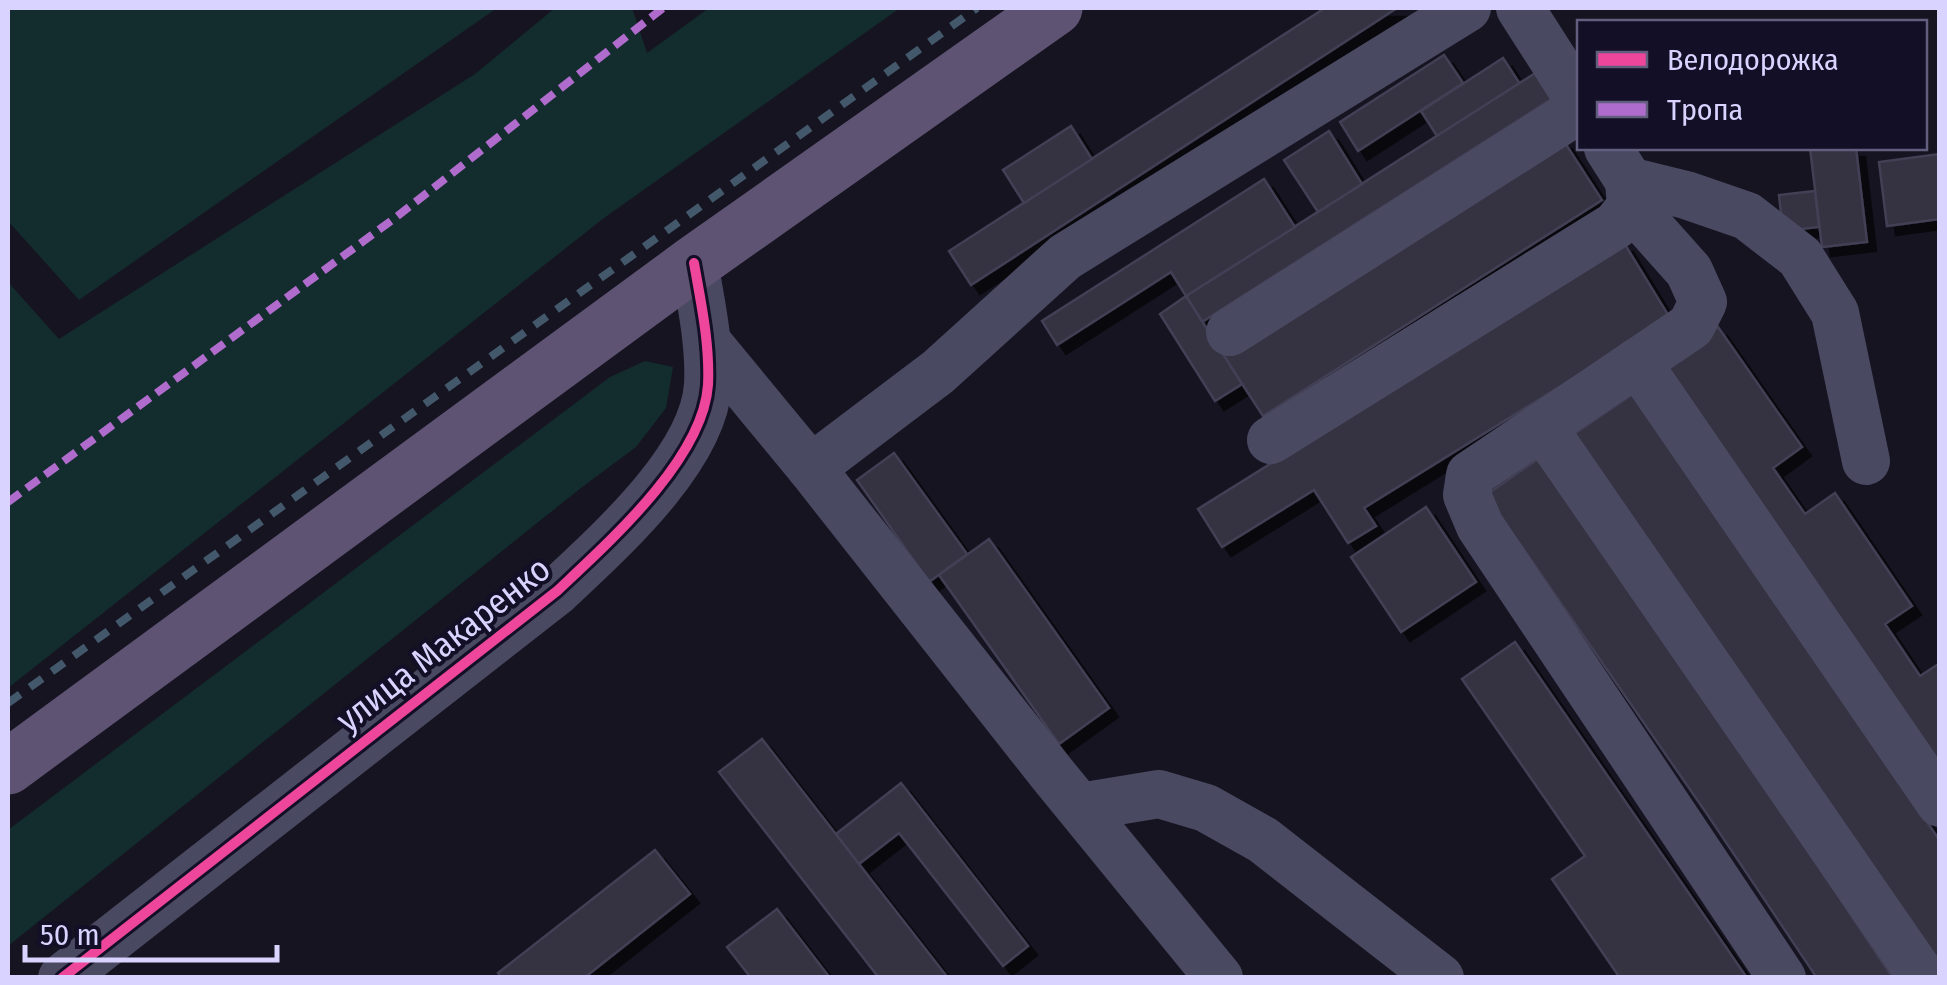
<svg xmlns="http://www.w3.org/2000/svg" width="1947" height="985" font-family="'Fira Sans Condensed',sans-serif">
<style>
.green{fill:#132c2d}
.building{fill:#343243;stroke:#433f54;stroke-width:2.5;filter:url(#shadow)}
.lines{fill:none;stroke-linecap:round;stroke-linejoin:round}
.minor{stroke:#4a4962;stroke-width:48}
.major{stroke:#5e5373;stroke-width:55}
.rail{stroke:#43596b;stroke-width:8;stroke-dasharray:15 12;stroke-linecap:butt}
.quiet{stroke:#b06ccc;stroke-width:8;stroke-dasharray:15 8;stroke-linecap:butt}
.cycleway-casing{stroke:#130f26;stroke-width:16}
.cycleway{stroke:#ed469a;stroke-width:10}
.labels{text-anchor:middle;stroke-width:8;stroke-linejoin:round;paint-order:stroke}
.street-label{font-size:35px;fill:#d9d4ff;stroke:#130f26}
</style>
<defs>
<filter id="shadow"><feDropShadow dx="9" dy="9" stdDeviation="0" flood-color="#0009"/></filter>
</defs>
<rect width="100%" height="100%" fill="#161421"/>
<!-- green -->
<g class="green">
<polygon points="8,8 497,8 79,300 8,221"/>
<polygon points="555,8 632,8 647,53 709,8 900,8 604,218 8,688 8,282 59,339 475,74"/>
<polygon points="645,361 673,367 666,408 636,447 581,488 8,946 8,830 610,377"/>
</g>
<!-- building -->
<g class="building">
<polygon points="1325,8 1397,8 971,285 949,251"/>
<polygon points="1444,55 1463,83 1358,151 1340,122"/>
<polygon points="1503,58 1520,84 1437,136 1421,111"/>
<polygon points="1537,72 1553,98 1202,322 1186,296"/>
<polygon points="1071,126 1092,159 1024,203 1003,170"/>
<polygon points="1329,131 1362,184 1318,212 1284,160"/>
<polygon points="1563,140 1602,200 1263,416 1224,356"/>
<polygon points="1810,148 1856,148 1867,242 1822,247"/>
<polygon points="1940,154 1940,219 1887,226 1879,162"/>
<polygon points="1264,179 1295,227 1186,296 1171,272 1057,345 1042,321"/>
<polygon points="1815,191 1819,227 1783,231 1779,195"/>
<polygon points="1624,243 1670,318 1364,508 1376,526 1348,543 1314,490 1222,547 1198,509"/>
<polygon points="1186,296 1242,384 1215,401 1160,314"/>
<polygon points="1718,327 1802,447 1773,468 1805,514 1835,493 1912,606 1885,624 1920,676 1940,663 1940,769 1662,367"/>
<polygon points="1633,394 1940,841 1940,967 1574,434"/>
<polygon points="894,453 967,554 929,582 857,480"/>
<polygon points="1538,459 1759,778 1893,978 1817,978 1707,814 1486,495"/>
<polygon points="1426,507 1476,582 1401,632 1351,557"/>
<polygon points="989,539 1109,708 1059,744 939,575"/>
<polygon points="1515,642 1710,924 1747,978 1620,978 1552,879 1585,856 1462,679"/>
<polygon points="762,739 859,864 948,978 879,978 719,772"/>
<polygon points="901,783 1028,946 1003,966 899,833 859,864 836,834"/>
<polygon points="655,850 690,894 584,978 502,978 498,973"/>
<polygon points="777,909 830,978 751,978 727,947"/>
</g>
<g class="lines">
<!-- minor -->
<g class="minor">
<polyline points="1520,8 1580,102"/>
<polyline points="1629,181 1686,195 1747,216 1800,257 1835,313 1866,461"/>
<polyline points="1631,206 1689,271 1703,302 1691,326 1470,475 1467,495 1480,526 1782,978"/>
<polyline points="1230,332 1580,109"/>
<polyline points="707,342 811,468 1053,775 1219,978"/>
<polyline points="1637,362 1940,803"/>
<polyline points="1542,426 1923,978"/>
<polyline points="1271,440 1616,225 1631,206 1629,181 1608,148"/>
<polyline points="811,468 938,372 1065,257 1467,8"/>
<polyline points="1080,807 1159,794 1206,808 1263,840 1440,978"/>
<path d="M62 978 557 591C609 542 703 459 708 385 710 344 701 303 694 263"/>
</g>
<!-- major -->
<polyline class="major" points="8,767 694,263 1055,8"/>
<!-- rail -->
<polyline class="rail" points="8,703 977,8"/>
<!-- quiet -->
<polyline class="quiet" points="8,502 395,218 663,8"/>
<defs>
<path id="cycleway" d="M62 978 557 591C609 542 703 459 708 385 710 344 701 303 694 263"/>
</defs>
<!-- cycleway casing -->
<use href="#cycleway" class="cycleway-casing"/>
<!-- cycleway -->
<use href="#cycleway" class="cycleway"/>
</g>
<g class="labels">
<!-- street labels -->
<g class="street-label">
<text transform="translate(443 644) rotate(-38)" y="12">улица Макаренко</text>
</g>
</g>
<!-- border -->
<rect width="1947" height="985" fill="none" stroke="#d9d4ff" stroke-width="20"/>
<!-- legend -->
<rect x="1577" y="20" width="350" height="130" fill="#130f26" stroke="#625e7d" stroke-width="2.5"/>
<rect x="1597" y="52" width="50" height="15" fill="#ed469a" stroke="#625e7d" stroke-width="2.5"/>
<text x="1667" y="70" font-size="30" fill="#d9d4ff">Велодорожка</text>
<rect x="1597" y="102" width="50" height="15" fill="#b06ccc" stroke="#625e7d" stroke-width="2.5"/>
<text x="1667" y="120" font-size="30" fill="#d9d4ff">Тропа</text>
<!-- scale -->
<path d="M25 945v15h252v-15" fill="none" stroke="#d9d4ff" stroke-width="5"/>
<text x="40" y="945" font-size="30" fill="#d9d4ff" stroke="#130f26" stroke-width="8" paint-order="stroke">50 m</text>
</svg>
